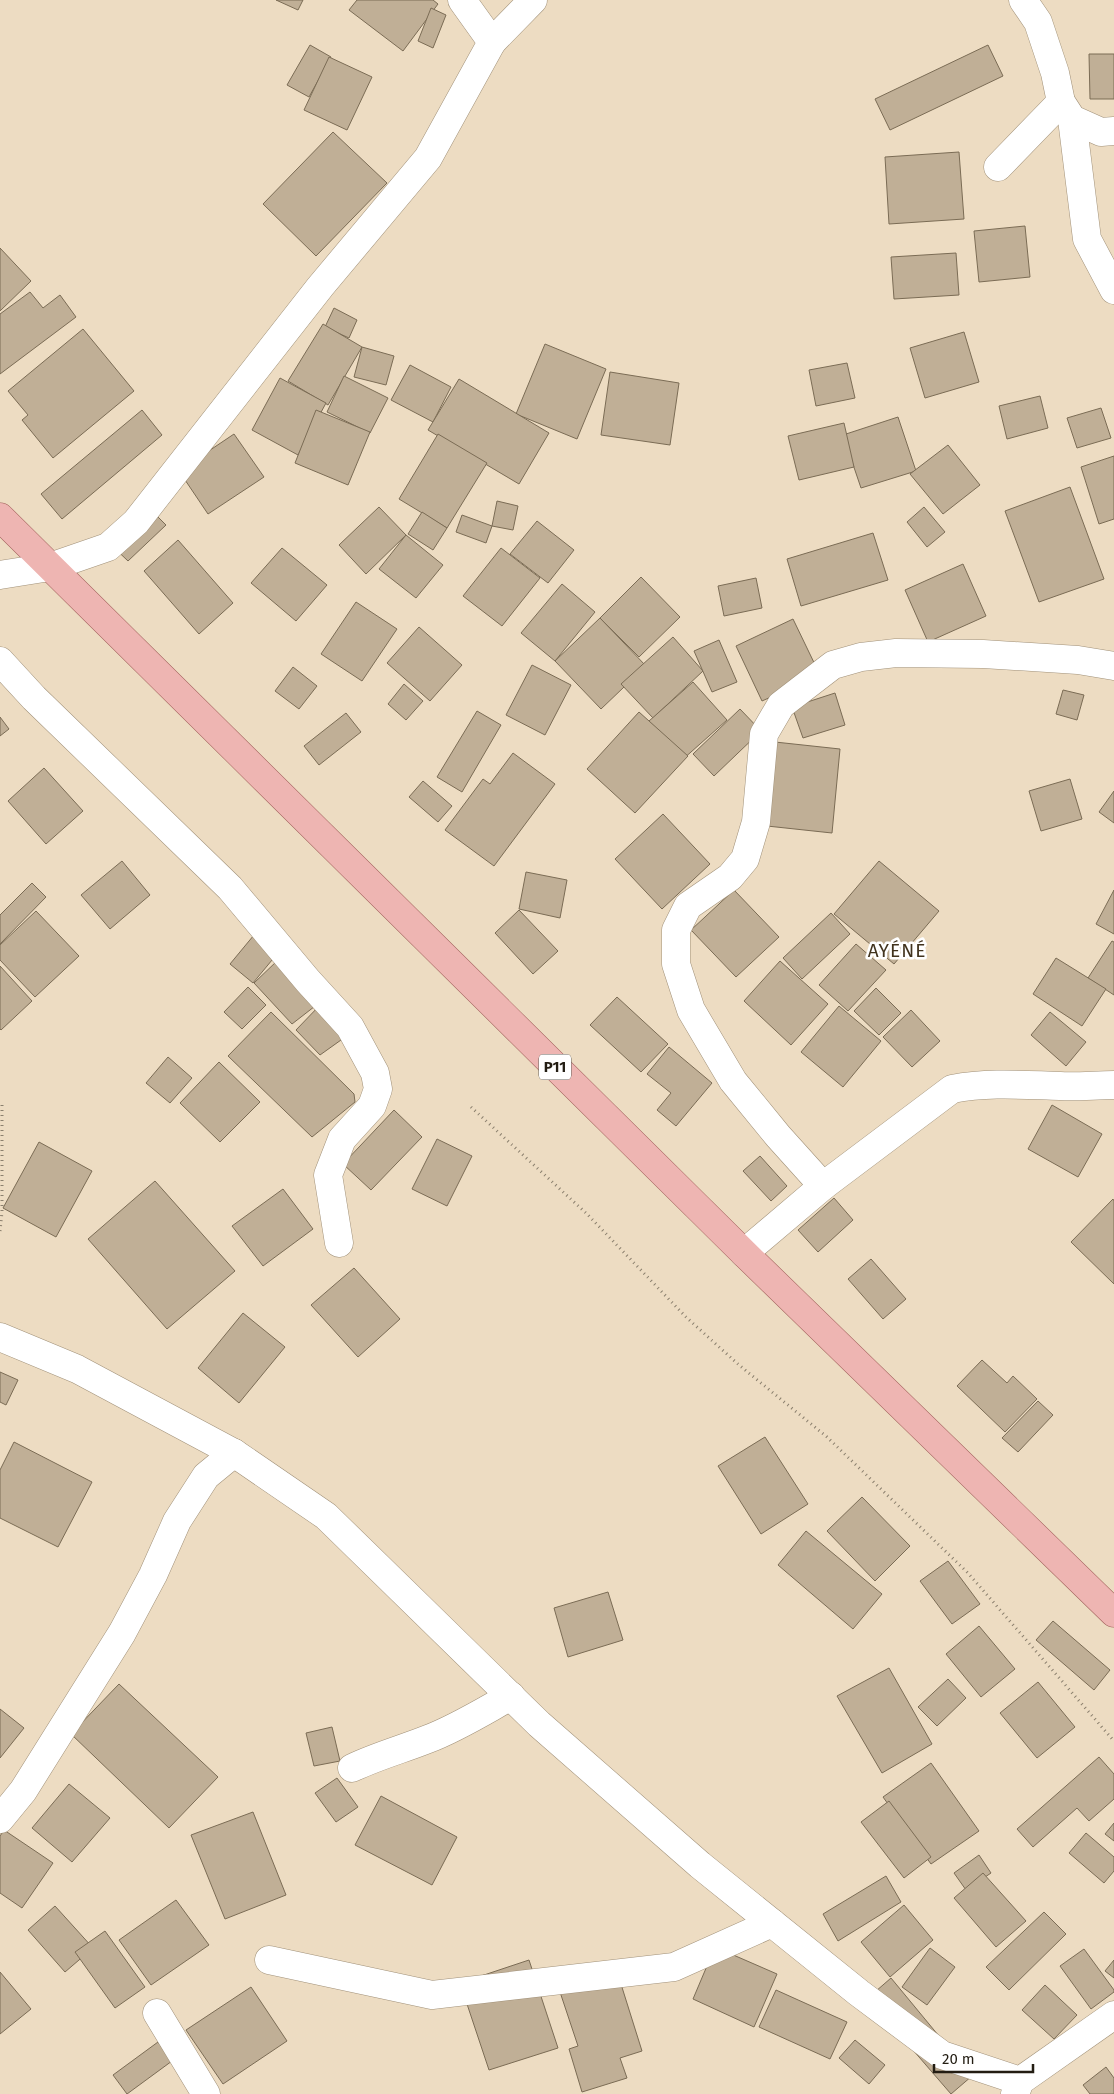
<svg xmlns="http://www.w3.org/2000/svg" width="1114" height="2094" font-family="'Fira Sans',sans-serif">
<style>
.building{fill:#c0af96;stroke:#7b6c55}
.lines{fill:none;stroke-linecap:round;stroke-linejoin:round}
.minor-casing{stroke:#a19179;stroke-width:29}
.major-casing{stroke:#9f5f59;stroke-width:29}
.path{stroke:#8a7f6d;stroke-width:3;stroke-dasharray:1 4;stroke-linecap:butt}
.minor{stroke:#fff;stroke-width:28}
.major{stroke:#eeb5b2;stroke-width:28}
.labels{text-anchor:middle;stroke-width:5;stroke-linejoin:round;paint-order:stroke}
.shield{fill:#fff;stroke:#65615a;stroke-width:1}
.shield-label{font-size:15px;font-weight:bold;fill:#231d13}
.quarter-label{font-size:19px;letter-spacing:1px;fill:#41331e;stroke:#fff}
</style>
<rect width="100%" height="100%" fill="#eddcc2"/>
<!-- building -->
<g class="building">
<polygon points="276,0 303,0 298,10"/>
<polygon points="357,0 433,0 438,4 403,51 349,10"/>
<polygon points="431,8 446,15 433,48 418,41"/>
<polygon points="310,45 331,57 309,97 287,85"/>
<polygon points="988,45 1003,76 890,130 875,99"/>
<polygon points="1089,54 1114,54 1114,99 1090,99"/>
<polygon points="329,57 372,77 347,130 304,110"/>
<polygon points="333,132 387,183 316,256 263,204"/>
<polygon points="959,152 964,219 889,224 885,157"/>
<polygon points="1025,226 1030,277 979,282 974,231"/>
<polygon points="0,248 31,281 0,311"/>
<polygon points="956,253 959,295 894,299 891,257"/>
<polygon points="30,292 43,308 60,295 76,317 0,374 0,314"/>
<polygon points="334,308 357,320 349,338 325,327"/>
<polygon points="323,324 362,347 328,405 288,381"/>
<polygon points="83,329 134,391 53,458 22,420 28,415 8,391"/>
<polygon points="964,332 979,382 925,398 910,348"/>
<polygon points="545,344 606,369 577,439 516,414"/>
<polygon points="362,347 394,356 386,385 354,377"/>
<polygon points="847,363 855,398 816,406 809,370"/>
<polygon points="410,365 451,387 433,422 391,400"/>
<polygon points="610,372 679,383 670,445 601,435"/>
<polygon points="344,376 388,398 370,433 327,412"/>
<polygon points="280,378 326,403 298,455 252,430"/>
<polygon points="459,379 549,433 519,484 428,430"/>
<polygon points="1040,396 1048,428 1007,439 999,406"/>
<polygon points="1101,408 1111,438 1077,448 1067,418"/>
<polygon points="142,410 162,435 62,519 41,494"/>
<polygon points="316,410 370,432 348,485 295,463"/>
<polygon points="898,417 916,471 861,488 843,435"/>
<polygon points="844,423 854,467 799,480 788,436"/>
<polygon points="234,434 264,477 208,514 179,471"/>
<polygon points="438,434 487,463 447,528 399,499"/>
<polygon points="948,445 980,485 943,514 910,474"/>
<polygon points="1114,456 1114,519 1099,524 1081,467"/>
<polygon points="1070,487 1104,579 1039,602 1005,511"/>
<polygon points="497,501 518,506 513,530 492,526"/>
<polygon points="145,504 166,525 128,561 107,541"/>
<polygon points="379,507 406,535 366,574 339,545"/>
<polygon points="924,507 945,532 927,547 907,522"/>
<polygon points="422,512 447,528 433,550 408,534"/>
<polygon points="462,515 492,526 486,543 456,532"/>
<polygon points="537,521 574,550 548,583 510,554"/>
<polygon points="873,533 888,580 801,606 787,559"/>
<polygon points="406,535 443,565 416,598 379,569"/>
<polygon points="178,540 233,603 199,634 144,571"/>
<polygon points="282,548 327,585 296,621 251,583"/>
<polygon points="501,548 540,578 502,626 463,596"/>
<polygon points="963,564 986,616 928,642 905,590"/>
<polygon points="641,577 680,617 639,657 600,618"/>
<polygon points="756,578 762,608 724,616 718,586"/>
<polygon points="562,584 595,612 555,661 521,633"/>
<polygon points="356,602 397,629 362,681 321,654"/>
<polygon points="600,618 646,666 601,709 555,661"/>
<polygon points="793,619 820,675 762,701 736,646"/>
<polygon points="419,627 462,665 430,701 387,663"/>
<polygon points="673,637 703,671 653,718 621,684"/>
<polygon points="719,640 737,682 712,692 694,651"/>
<polygon points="532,665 571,685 545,735 506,715"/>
<polygon points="293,667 317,686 299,709 275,691"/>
<polygon points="693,682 727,720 682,760 649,721"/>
<polygon points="404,684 423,701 406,720 388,704"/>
<polygon points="1063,690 1084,695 1077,720 1056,714"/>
<polygon points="835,693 845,725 803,738 792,707"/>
<polygon points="740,709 761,731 714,776 693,754"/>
<polygon points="477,711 501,725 462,792 437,777"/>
<polygon points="639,712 688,756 635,813 587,769"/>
<polygon points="346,713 361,732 319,765 304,746"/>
<polygon points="0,717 9,729 0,736"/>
<polygon points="775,742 840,749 832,833 767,826"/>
<polygon points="513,753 555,784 494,866 445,830 483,779 490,784"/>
<polygon points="44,768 83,811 46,844 8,801"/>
<polygon points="1070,779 1082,819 1041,831 1029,791"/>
<polygon points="423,781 452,806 438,822 409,797"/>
<polygon points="1114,791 1114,823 1099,812"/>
<polygon points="663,814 710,864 662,909 615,859"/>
<polygon points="122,861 150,895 110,929 81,895"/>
<polygon points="879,861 939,911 894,964 834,914"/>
<polygon points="526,872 567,880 560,918 519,909"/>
<polygon points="32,883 46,897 0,944 0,915"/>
<polygon points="734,890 779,937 736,977 691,930"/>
<polygon points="1114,890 1114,934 1096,924"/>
<polygon points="519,910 558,951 533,974 495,933"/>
<polygon points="36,911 79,956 35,997 0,960 0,945"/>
<polygon points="831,913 850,934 802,979 783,958"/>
<polygon points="254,935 277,954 253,983 230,964"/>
<polygon points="1112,941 1114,942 1114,995 1088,978"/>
<polygon points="856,944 886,970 848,1011 819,985"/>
<polygon points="1056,958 1106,989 1082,1026 1033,994"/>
<polygon points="278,960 319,1003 292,1024 254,983"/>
<polygon points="780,961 828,1004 791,1045 744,1001"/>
<polygon points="0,966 32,1001 1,1030 0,1029"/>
<polygon points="248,987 266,1005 242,1029 224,1012"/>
<polygon points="876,988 901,1013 879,1035 854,1011"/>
<polygon points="617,997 668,1044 641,1072 590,1025"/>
<polygon points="321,1004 348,1035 320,1055 296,1030"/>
<polygon points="839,1006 881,1041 843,1087 801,1052"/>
<polygon points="911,1010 940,1041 912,1067 883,1037"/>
<polygon points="271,1012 354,1094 355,1102 312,1137 228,1056"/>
<polygon points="1050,1012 1086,1042 1066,1066 1031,1035"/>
<polygon points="669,1047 712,1083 676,1126 657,1110 671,1093 647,1074"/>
<polygon points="168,1057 192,1078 170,1103 146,1083"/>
<polygon points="219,1062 260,1102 220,1142 180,1103"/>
<polygon points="1052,1105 1102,1134 1078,1177 1028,1149"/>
<polygon points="394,1110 422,1137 371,1190 343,1164"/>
<polygon points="437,1139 472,1156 447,1206 412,1189"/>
<polygon points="39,1142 92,1171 56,1237 3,1208"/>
<polygon points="760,1156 787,1186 771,1201 743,1171"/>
<polygon points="155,1181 235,1271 167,1329 88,1239"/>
<polygon points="283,1189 313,1229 263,1266 232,1226"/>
<polygon points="834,1198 853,1220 818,1252 798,1230"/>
<polygon points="1113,1199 1114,1201 1114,1284 1071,1242"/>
<polygon points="871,1259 906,1299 883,1319 848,1279"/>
<polygon points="354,1268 400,1319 358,1357 311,1305"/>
<polygon points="243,1313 285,1347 239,1403 198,1368"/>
<polygon points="982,1360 1007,1383 1013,1376 1037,1399 1005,1432 957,1386"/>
<polygon points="0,1372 18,1380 6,1405 0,1402"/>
<polygon points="1038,1401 1053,1415 1018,1452 1002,1438"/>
<polygon points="765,1437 808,1504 761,1534 718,1466"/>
<polygon points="14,1442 92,1482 58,1547 0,1518 0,1470"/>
<polygon points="862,1497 910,1546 875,1581 827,1531"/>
<polygon points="806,1531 882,1594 853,1629 778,1565"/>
<polygon points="948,1561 980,1604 952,1624 920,1581"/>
<polygon points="608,1592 623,1640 568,1657 554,1608"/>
<polygon points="1053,1621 1110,1670 1094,1690 1036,1640"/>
<polygon points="979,1626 1015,1669 981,1697 946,1654"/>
<polygon points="889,1668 932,1744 882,1773 837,1696"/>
<polygon points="948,1679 966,1698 937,1726 918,1707"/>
<polygon points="1038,1682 1075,1727 1037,1758 1000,1713"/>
<polygon points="119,1684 218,1777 169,1828 71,1734"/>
<polygon points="0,1709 24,1728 0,1758"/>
<polygon points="332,1727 340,1761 314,1766 306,1733"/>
<polygon points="1099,1757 1114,1774 1114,1799 1089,1821 1077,1808 1033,1847 1017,1829"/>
<polygon points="931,1763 979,1831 931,1864 883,1797"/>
<polygon points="337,1778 358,1807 336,1822 315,1793"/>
<polygon points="69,1784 110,1818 72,1862 32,1828"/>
<polygon points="381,1796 457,1837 432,1885 355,1845"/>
<polygon points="889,1801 931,1857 904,1878 861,1822"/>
<polygon points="253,1812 286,1895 225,1919 191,1835"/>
<polygon points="1114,1823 1114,1841 1105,1834"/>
<polygon points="4,1830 53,1863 22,1908 0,1893 0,1836"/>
<polygon points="1086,1833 1114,1857 1114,1871 1104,1883 1069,1853"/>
<polygon points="979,1855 991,1873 966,1890 954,1873"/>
<polygon points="983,1873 1026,1921 996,1947 954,1898"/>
<polygon points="886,1876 901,1902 838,1941 823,1914"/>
<polygon points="176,1900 209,1945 151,1985 119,1940"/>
<polygon points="904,1905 933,1940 890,1977 861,1942"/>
<polygon points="55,1906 93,1948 65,1972 28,1930"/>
<polygon points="1044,1912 1066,1934 1009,1990 986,1967"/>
<polygon points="105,1931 145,1987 115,2008 75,1952"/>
<polygon points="715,1947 777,1974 754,2027 693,1999"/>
<polygon points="930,1948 955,1967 927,2005 902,1987"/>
<polygon points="1084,1949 1114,1990 1114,1992 1091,2009 1060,1966"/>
<polygon points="529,1960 558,2048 489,2070 460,1983"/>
<polygon points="1114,1960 1114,1978 1105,1971"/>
<polygon points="615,1965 642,2051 620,2058 627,2078 582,2092 569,2049 578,2046 557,1983"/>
<polygon points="0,1972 31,2009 0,2034"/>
<polygon points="891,1978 972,2076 951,2094 868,1998"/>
<polygon points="1045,1985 1077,2015 1054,2039 1022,2010"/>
<polygon points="251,1987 287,2041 223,2084 186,2030"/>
<polygon points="776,1990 847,2022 830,2059 759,2027"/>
<polygon points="855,2040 885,2065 869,2084 839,2058"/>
<polygon points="158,2042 172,2061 127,2094 113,2075"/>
<polygon points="1106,2067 1114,2078 1114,2094 1090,2094 1083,2085"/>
</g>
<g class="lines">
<defs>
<g id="minor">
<polyline points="1023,0 1038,22 1055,73 1061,102 1072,119 1101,132 1114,131"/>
<polyline points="492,42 533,0"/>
<polyline points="1072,119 1087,239 1114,290"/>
<polyline points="998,167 1061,102"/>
<polyline points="0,575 50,567 108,547 136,522 320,287 428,158 492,42 462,0"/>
<polyline points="0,661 34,698 230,888 308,981 350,1027 375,1073 378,1089 372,1106 342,1139 328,1175 339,1243"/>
<path d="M823 1186 952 1089C989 1082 1023 1085 1060 1086 1078 1087 1096 1085 1114 1085"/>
<polyline points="744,1253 823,1186 778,1136 733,1081 691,1010 676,964 676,930 688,906 730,877 745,859 756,822 764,734 781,705 833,665 861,657 896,653 983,654 1078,660 1114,666"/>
<polyline points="0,1337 77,1369 234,1453 326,1516 539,1724 700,1865 859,1993 942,2055 1020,2081"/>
<path d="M352 1768C377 1756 403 1749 428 1739 457 1728 484 1711 511 1696"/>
<polyline points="0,1819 23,1791 122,1633 153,1575 177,1521 206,1476 234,1453"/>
<polyline points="269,1960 432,1995 674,1967 772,1923"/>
<polyline points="157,2013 206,2094"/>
<polyline points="1015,2094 1020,2081 1114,2015"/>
</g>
<polyline id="major" points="0,517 744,1253 1114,1613"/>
</defs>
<!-- minor casing -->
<use href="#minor" class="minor-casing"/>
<!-- major casing -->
<use href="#major" class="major-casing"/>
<!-- path -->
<g class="path">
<polyline points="471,1107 587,1214 686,1317 739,1365 827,1437 968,1573 1114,1741"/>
<polyline points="0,1231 2,1212 2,1104"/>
</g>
<!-- minor -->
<use href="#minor" class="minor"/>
<!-- major -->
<use href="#major" class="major"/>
</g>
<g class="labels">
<!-- shield labels -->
<rect class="shield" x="539" y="1054.5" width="32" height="25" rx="4"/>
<g class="shield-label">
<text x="555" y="1072">P11</text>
</g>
<!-- quarter labels -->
<g class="quarter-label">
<text x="897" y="957">AYÉNÉ</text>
</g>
</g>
<!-- scale -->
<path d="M934 2064v8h99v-8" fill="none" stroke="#231d13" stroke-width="2.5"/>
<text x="942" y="2064" font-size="15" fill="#231d13" stroke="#ffffff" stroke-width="4" paint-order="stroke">20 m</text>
</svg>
